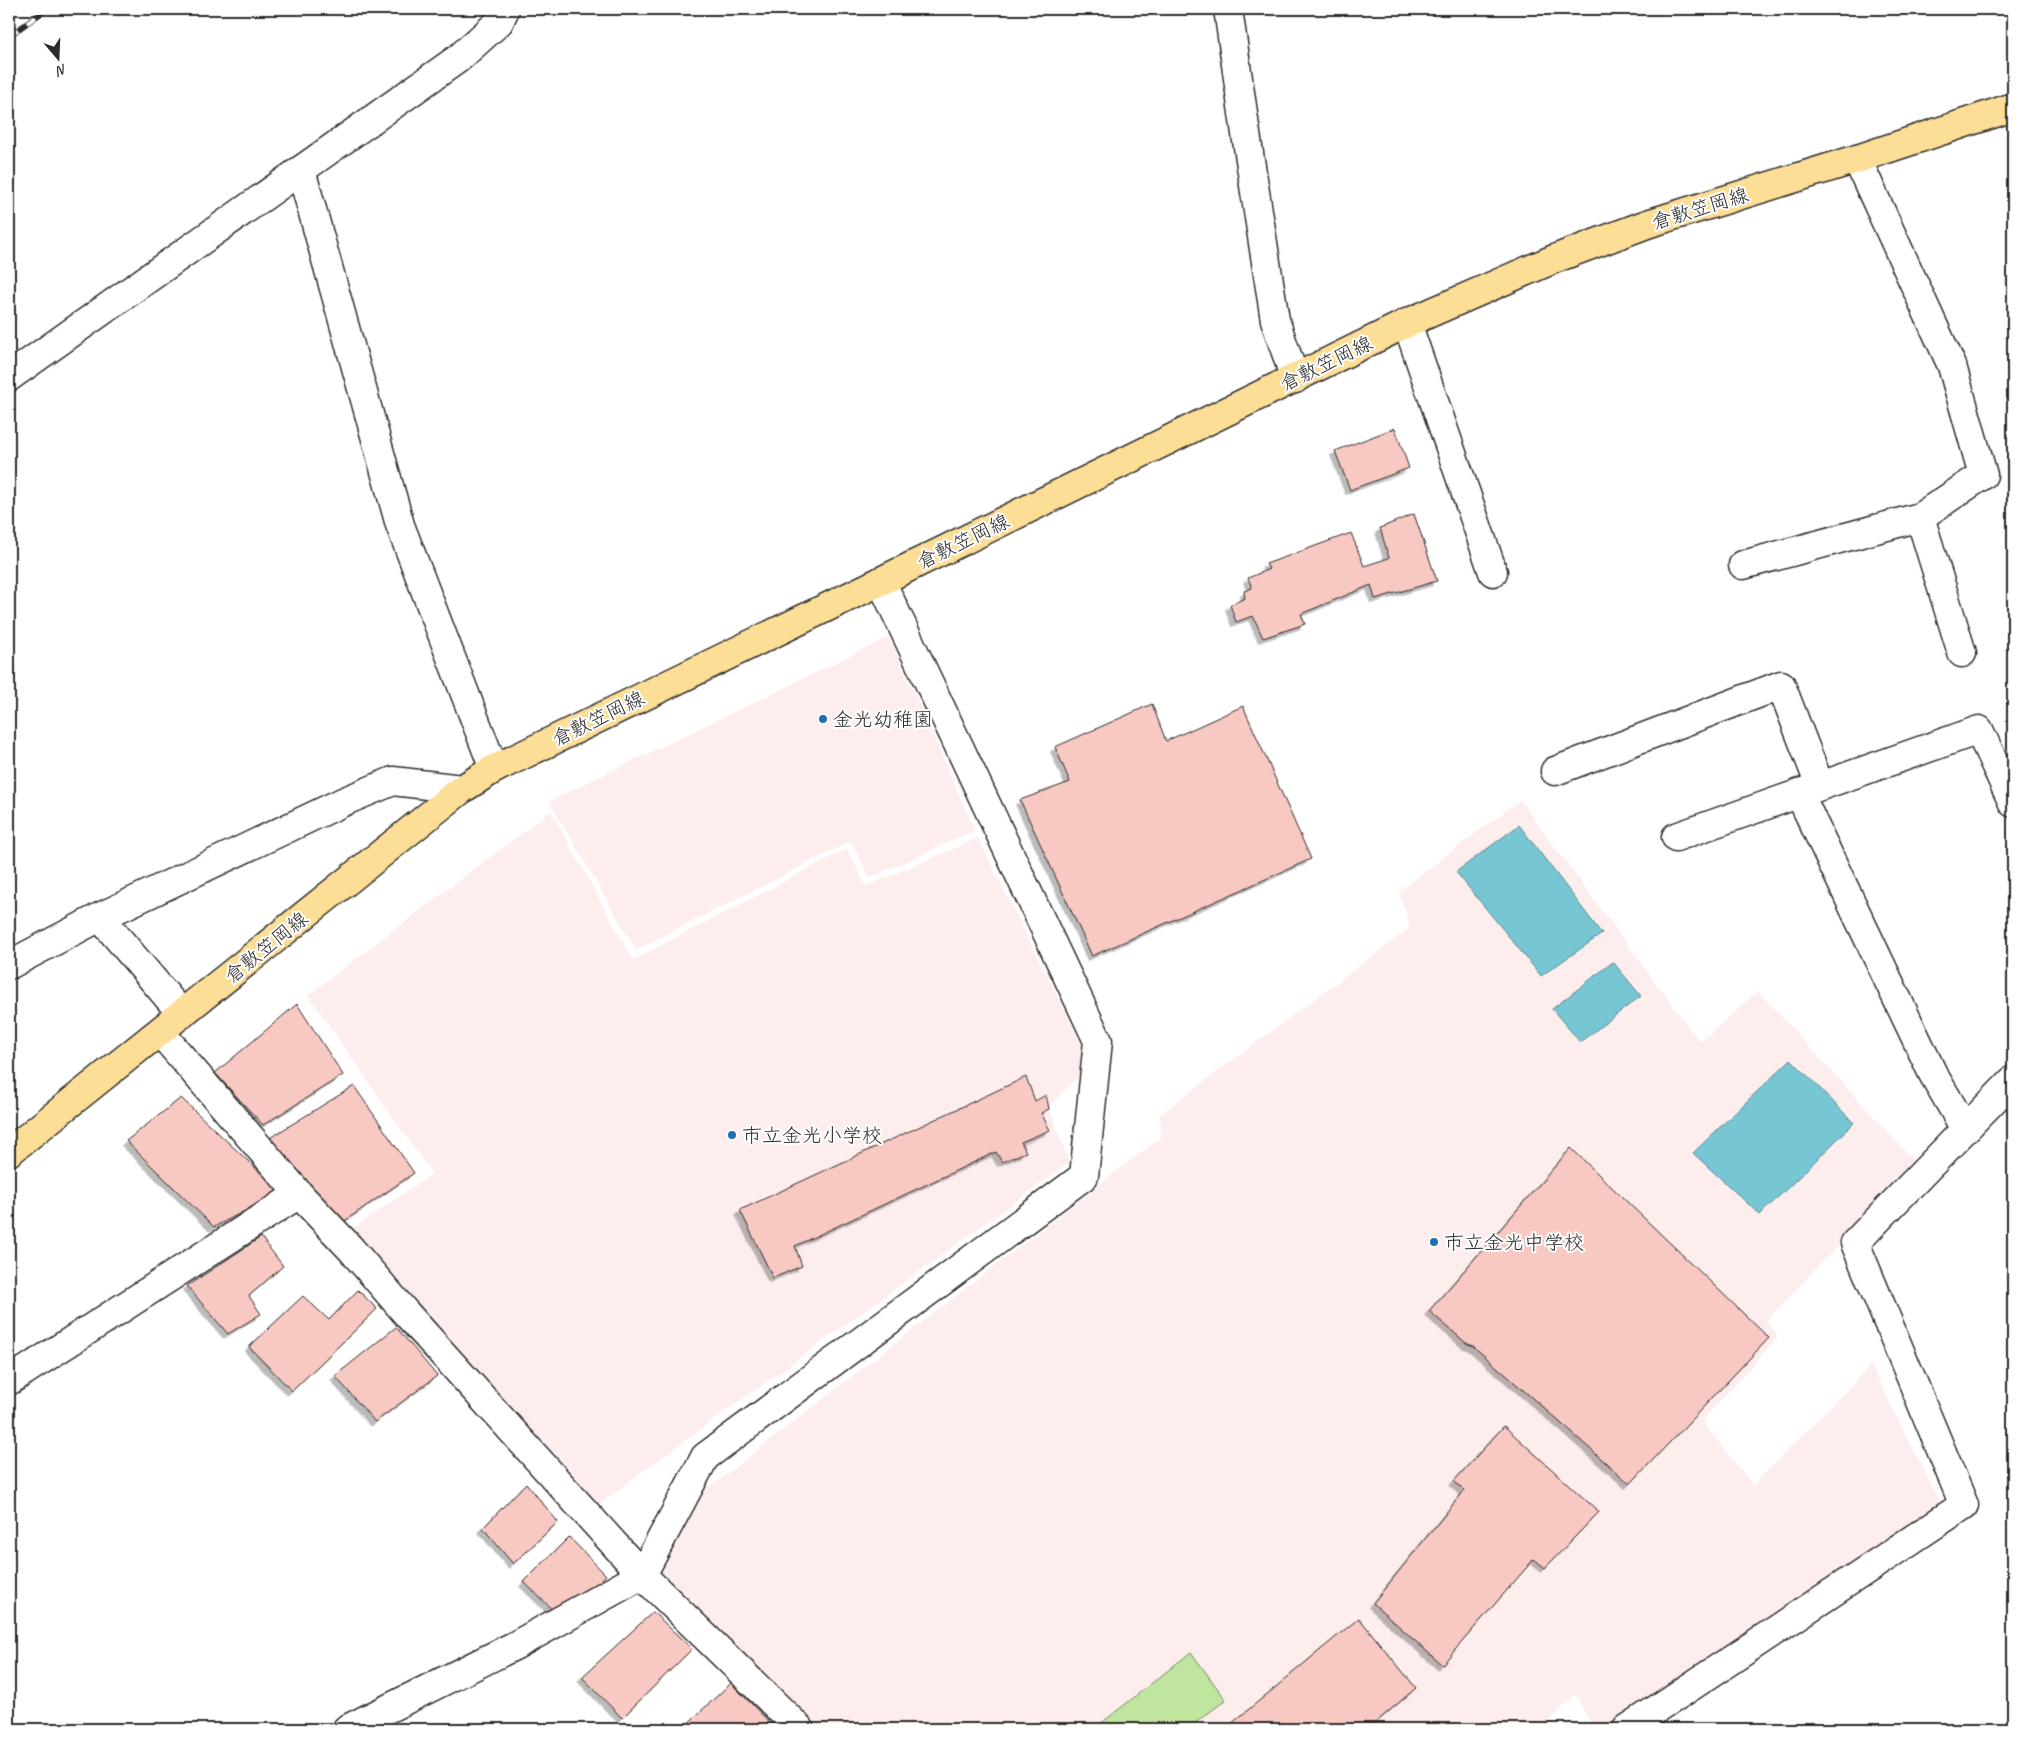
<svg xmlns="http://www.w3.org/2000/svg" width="2022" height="1738" font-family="Caveat,'Klee One',sans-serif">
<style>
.built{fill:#fdeeed}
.green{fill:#bfe59f;stroke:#758865}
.water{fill:#77c6d3;stroke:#598890}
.building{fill:#f8c8c2;stroke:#2b2b2b;filter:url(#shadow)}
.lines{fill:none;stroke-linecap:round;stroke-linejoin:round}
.minor-casing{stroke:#2b2b2b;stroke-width:31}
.primary-casing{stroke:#2b2b2b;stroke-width:31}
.minor{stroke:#fff;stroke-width:28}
.primary{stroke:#fcde96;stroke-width:28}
.rail-casing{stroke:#2b2b2b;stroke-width:5.5}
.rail{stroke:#fff;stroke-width:4;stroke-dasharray:11;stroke-linecap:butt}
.poi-dot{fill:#1f6fb2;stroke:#fff;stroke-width:2}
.labels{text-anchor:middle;stroke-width:4;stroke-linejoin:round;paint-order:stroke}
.street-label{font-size:20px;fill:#2b2b2b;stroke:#fff}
.poi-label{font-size:20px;fill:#2b2b2b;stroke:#fff;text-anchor:start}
</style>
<defs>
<filter id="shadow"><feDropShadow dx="-4.5" dy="4.5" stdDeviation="0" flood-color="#0004"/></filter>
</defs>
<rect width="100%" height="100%" fill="#fff"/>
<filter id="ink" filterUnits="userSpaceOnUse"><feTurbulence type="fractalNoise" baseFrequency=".02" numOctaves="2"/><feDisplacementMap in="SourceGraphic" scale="10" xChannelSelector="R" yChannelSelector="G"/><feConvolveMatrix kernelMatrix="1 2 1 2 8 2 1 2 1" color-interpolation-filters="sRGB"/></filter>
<g filter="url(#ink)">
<!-- built -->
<g class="built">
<polygon points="889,637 975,830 870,878 851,841 636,950 549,801"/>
<polygon points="1520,800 1700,1042 1758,991 1916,1163 1767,1320 1778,1337 1702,1421 1753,1485 1871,1365 1940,1503 1606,1729 1594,1729 1575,1694 1542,1729 805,1729 655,1580 698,1496 1161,1137 1159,1115 1410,928 1399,891"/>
<polygon points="551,811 633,960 847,849 866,886 978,838 1091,1063 1049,1106 1069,1163 635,1477 593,1510 346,1233 432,1174 308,995"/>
</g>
<!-- green -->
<polygon class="green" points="1191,1652 1226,1700 1187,1729 1094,1729"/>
<!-- water -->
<g class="water">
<polygon points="1519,825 1602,934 1541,976 1456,872"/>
<polygon points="1613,962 1641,996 1580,1042 1552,1009"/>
<polygon points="1791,1059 1854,1123 1760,1215 1693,1153"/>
</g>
<!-- building -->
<g class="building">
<polygon points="1395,428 1409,468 1350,490 1335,451"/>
<polygon points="1414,514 1437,581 1375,599 1371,585 1301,614 1305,624 1263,638 1253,616 1236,622 1230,605 1245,598 1244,591 1252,588 1248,578 1269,569 1266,564 1351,533 1364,566 1389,558 1380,528"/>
<polygon points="1152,704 1166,741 1243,706 1311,859 1092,956 1020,800 1070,782 1055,747"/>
<polygon points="297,1004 343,1075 263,1125 215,1073"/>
<polygon points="1026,1077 1035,1101 1046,1095 1049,1109 1041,1113 1050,1130 1021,1142 1026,1152 1002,1162 996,1152 795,1246 802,1266 773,1278 740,1210"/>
<polygon points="354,1086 414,1173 343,1222 268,1139"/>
<polygon points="181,1098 281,1192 214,1227 126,1141"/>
<polygon points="1571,1148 1769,1338 1630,1484 1473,1346 1466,1343 1429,1311"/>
<polygon points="261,1237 283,1266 249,1296 261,1314 228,1334 187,1286"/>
<polygon points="358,1290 377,1309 292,1391 249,1347 303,1296 329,1320"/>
<polygon points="396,1327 437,1376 375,1422 335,1376"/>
<polygon points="1504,1426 1599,1512 1545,1568 1534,1559 1442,1665 1373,1603 1464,1491 1454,1481"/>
<polygon points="526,1483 558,1522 513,1564 483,1528"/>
<polygon points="569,1537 606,1575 562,1619 524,1582"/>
<polygon points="653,1612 692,1649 622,1718 582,1677"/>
<polygon points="1359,1618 1416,1688 1368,1729 1225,1729"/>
<polygon points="731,1683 775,1728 774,1729 682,1729"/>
</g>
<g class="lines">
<defs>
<g id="minor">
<polyline points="1228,9 1246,134 1275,320 1295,379"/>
<polyline points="301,170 400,525 494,769"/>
<polyline points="1407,323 1493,572"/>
<polyline points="9,377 459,58 499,22 505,9"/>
<polyline points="1920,517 1962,653"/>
<polyline points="1743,565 1920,517 1983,475 1952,366 1857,159"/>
<polyline points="1555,771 1781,685 1820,786"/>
<polyline points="1799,793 1933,1074 1965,1129"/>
<polyline points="1676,837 1979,730 2013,803"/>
<polyline points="100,917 182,1014"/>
<polyline points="9,965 100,917 345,801 393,781 462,789"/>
<polyline points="160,1032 299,1194 351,1249 405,1312 642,1575 800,1729"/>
<polyline points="9,1381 299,1194"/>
<polyline points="347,1729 516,1645 642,1575 705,1457 1084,1176 1098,1041 881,581"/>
<polyline points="1627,1729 1964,1505 1855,1243 2013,1080"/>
</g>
<polyline id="primary" points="9,1152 462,789 494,769 881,581 1407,323 1554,259 1647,224 1857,159 2013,107"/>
</defs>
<!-- minor casing -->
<use href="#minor" class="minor-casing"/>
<!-- primary casing -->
<use href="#primary" class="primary-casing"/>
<!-- minor -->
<use href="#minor" class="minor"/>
<!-- primary -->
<use href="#primary" class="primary"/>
<defs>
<polyline id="rail" points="9,36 47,9"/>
</defs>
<!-- rail casing -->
<use href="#rail" class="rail-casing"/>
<!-- rail -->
<use href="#rail" class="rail"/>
</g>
</g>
<!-- markers -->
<g class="poi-dot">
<circle cx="823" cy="719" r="5"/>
<circle cx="732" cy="1135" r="5"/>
<circle cx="1434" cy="1242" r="5"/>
</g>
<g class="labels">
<!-- street labels -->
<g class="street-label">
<text transform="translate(1700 208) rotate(-17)" y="7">倉敷笠岡線</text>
<text transform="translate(1326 363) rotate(-26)" y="7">倉敷笠岡線</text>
<text transform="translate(963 541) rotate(-26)" y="7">倉敷笠岡線</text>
<text transform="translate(598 718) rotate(-26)" y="7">倉敷笠岡線</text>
<text transform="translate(266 947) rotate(-39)" y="7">倉敷笠岡線</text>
</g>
<!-- poi labels -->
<g class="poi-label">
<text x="833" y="726">金光幼稚園</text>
<text x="742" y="1142">市立金光小学校</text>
<text x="1444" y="1249">市立金光中学校</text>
</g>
</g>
<!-- margin -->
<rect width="2022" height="1738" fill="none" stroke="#fff" stroke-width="30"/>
<rect x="15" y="15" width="1992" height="1708" fill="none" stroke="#2b2b2b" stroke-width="2" filter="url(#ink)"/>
<!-- north arrow -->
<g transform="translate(58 58) rotate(161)" stroke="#ffffff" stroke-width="4" paint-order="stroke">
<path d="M0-4L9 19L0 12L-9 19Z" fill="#2b2b2b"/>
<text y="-8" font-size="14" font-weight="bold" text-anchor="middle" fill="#2b2b2b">N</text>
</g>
</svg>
